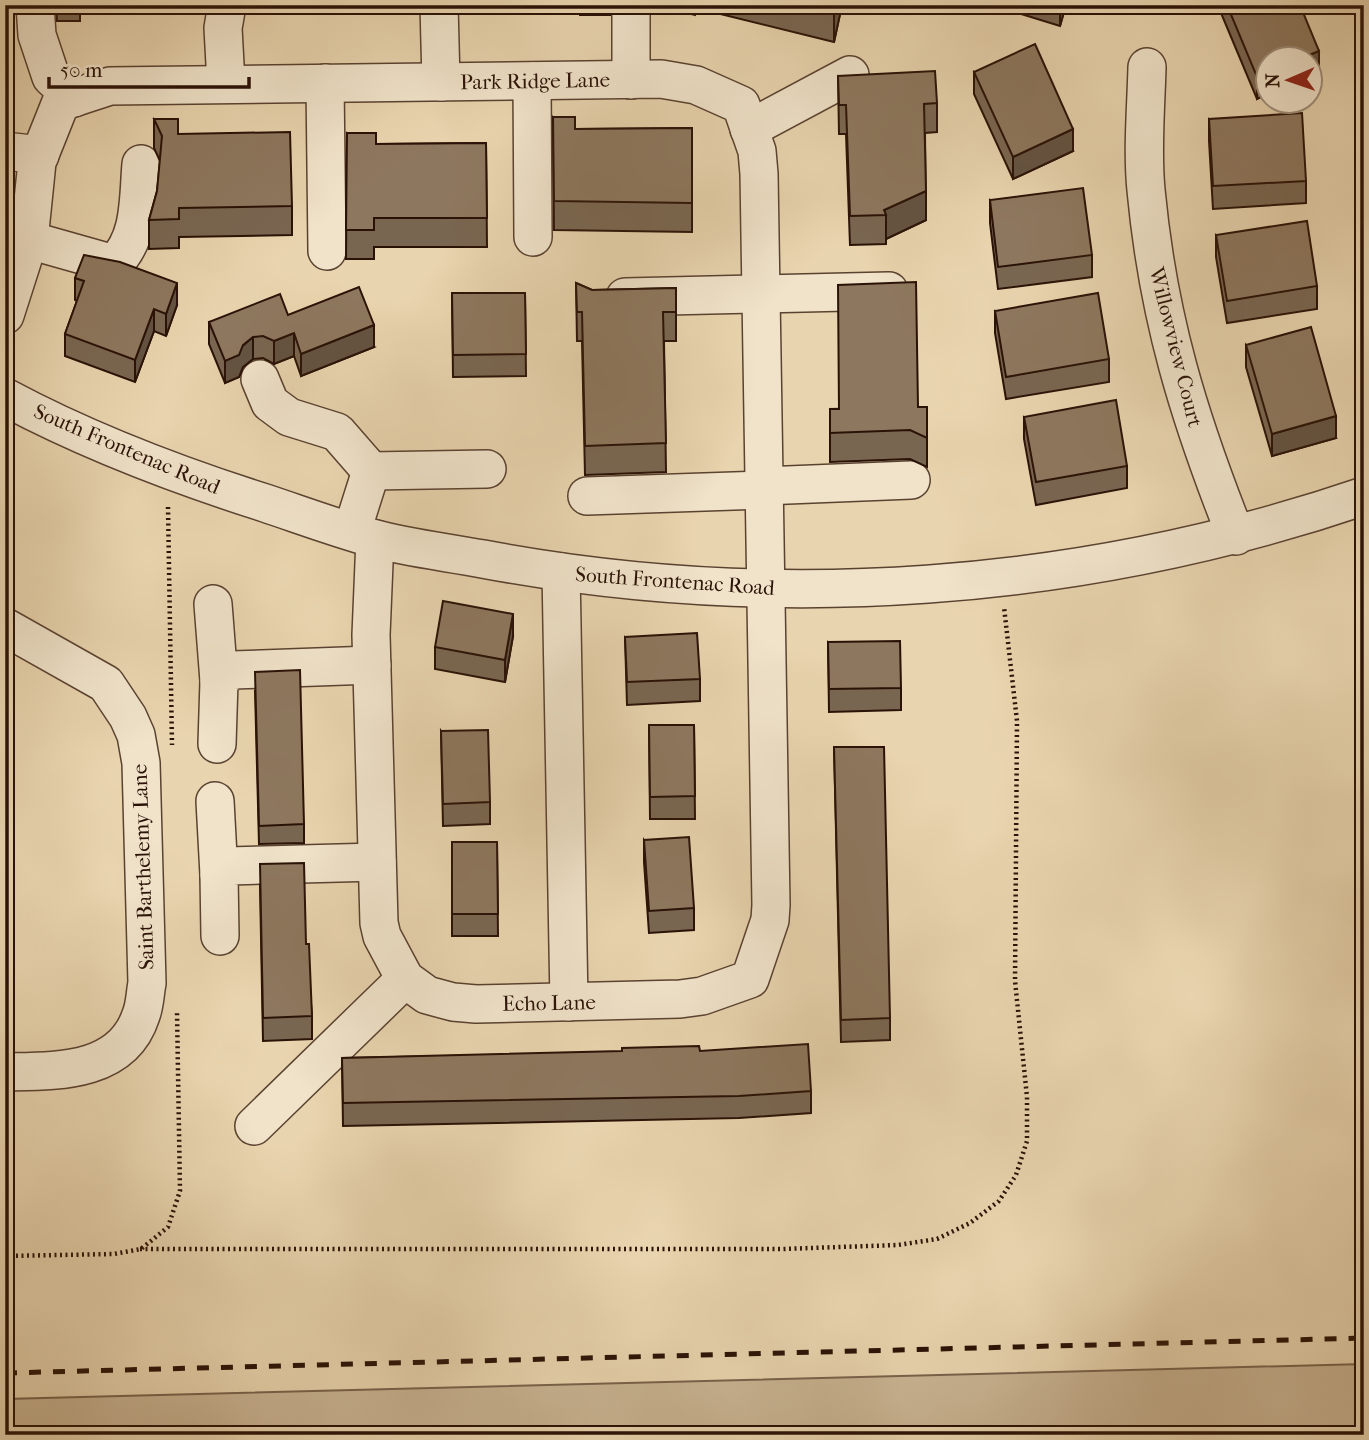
<svg xmlns="http://www.w3.org/2000/svg" width="1369" height="1440" font-family="'IM FELL French Canon',serif">
<style>
.green{fill:#c8b392;stroke:#79624c;stroke-width:2}
.lines{fill:none;stroke-linecap:round;stroke-linejoin:round}
.minor-casing{stroke:#5a4231;stroke-width:40}
.path{stroke:#2a1207;stroke-width:4.5;stroke-dasharray:2 3.5;stroke-linecap:butt}
.minor{stroke:#f0e3ca;stroke-width:37}
.rail{stroke:#2a1207;stroke-width:5;stroke-dasharray:12 12;stroke-linecap:butt}
.wall{fill:#796651;stroke:#2a1207;stroke-width:2}
.shaded-wall{fill:#635342;stroke:#2a1207;stroke-width:2}
.building{fill:#8d775e;stroke:#2a1207;stroke-width:2}
.labels{text-anchor:middle;stroke-width:5;stroke-linejoin:round;paint-order:stroke}
.street-label{font-size:21px;fill:#2a1207;stroke:#f0e3ca}
</style>
<rect width="100%" height="100%" fill="#e8d4ae"/>
<filter id="stains"><feTurbulence type="fractalNoise" baseFrequency=".00286" numOctaves="4"/><feColorMatrix values="0 0 0 0 .2 0 0 0 0 .09 0 0 0 0 .02 0 0 0 .5 -.17"/></filter>
<radialGradient id="worn" r=".72"><stop offset=".6" stop-color="#630" stop-opacity="0"/><stop offset="1" stop-color="#630" stop-opacity=".3"/></radialGradient>
<!-- green -->
<polygon class="green" points="1364,1364 1364,1435 5,1435 5,1399"/>
<g class="lines">
<defs>
<g id="minor">
<polyline points="35,5 37,35 51,77 74,98"/>
<polyline points="439,5 441,82"/>
<path d="M1147 67C1146 108 1142 150 1146 190 1158 318 1189 418 1236 536"/>
<polyline points="631,80 631,5"/>
<polyline points="532,81 533,237"/>
<polyline points="226,83 223,28 227,5"/>
<polyline points="325,83 327,251"/>
<polyline points="749,129 850,75"/>
<polyline points="5,151 40,155"/>
<path d="M29 240 114 264C141 238 138 199 141 164"/>
<polyline points="625,297 889,291"/>
<polyline points="5,315 29,240 37,162 61,102 110,86 661,79 696,85 741,105 757,151 759,174 771,905 770,920 750,979 702,996 680,999 476,1004 453,1002 427,995 405,979 382,936 379,923 371,635 375,539"/>
<polyline points="260,379 270,403 289,417 337,432 371,471 487,469"/>
<path d="M5 397C87 441 177 475 265 503 301 515 336 528 372 538 408 548 446 552 483 559 776 614 1082 592 1364 496"/>
<polyline points="763,486 911,480"/>
<polyline points="587,496 763,490"/>
<polyline points="352,531 371,471"/>
<polyline points="561,572 569,1002"/>
<polyline points="213,604 219,681"/>
<path d="M5 627 106 684 128 717 136 735 141 763 147 983C145 993 145 1005 141 1015 122 1074 55 1071 5 1072"/>
<polyline points="217,744 219,681 232,670 372,665"/>
<polyline points="215,801 219,875"/>
<polyline points="220,936 219,875 228,866 377,862"/>
<polyline points="254,1126 405,979"/>
</g>
</defs>
<!-- minor casing -->
<use href="#minor" class="minor-casing"/>
<!-- path -->
<g class="path">
<polyline points="168,507 172,745"/>
<polyline points="140,1249 782,1249 898,1245 937,1239 970,1223 999,1201 1016,1175 1027,1141 1027,1097 1015,981 1017,721 1004,607"/>
<polyline points="5,1256 114,1254 141,1249 168,1227 180,1191 177,1012"/>
</g>
<!-- minor -->
<use href="#minor" class="minor"/>
<!-- rail -->
<polyline class="rail" points="5,1373 1364,1338"/>
</g>
<!-- wall -->
<g class="wall">
<polygon points="56,5 194,5 194,6 80,10 80,21 57,21"/>
<polygon points="468,5 558,5 468,7"/>
<rect x="580" y="5" width="30" height="10"/>
<polygon points="665,5 842,5 834,42 696,8 695,15 665,7"/>
<polygon points="992,5 1066,5 1060,26"/>
<polygon points="1221,5 1300,5 1319,73 1310,77 1310,60 1257,99 1221,13"/>
<polygon points="974,72 1073,151 1013,179 974,94"/>
<polygon points="838,76 937,103 937,132 925,133 926,220 886,239 886,244 850,245 846,134 839,134"/>
<polygon points="553,117 575,129 692,128 692,232 554,230"/>
<polygon points="154,119 292,206 292,235 179,237 179,248 149,249 149,220 157,191 160,161 154,148"/>
<polygon points="1209,119 1306,181 1306,203 1213,209 1209,141"/>
<polygon points="347,133 376,144 486,143 487,247 374,247 374,259 346,259"/>
<polygon points="990,200 1092,255 1092,277 998,289 990,223"/>
<polygon points="1216,235 1317,286 1317,309 1227,323 1216,257"/>
<polygon points="75,278 177,305 166,336 154,331 135,382 65,356 65,334 77,301 75,300"/>
<polygon points="576,283 592,290 676,288 676,341 664,341 666,472 585,475 582,341 577,341"/>
<polygon points="452,293 525,293 526,376 453,377"/>
<polygon points="995,311 1109,359 1109,382 1006,399 995,333"/>
<polygon points="288,315 374,347 301,376 294,356 274,364 263,358 253,359 243,367 239,377 225,383 209,344 209,322"/>
<polygon points="1246,345 1336,438 1272,456 1246,367"/>
<polygon points="927,407 927,467 910,459 830,462 830,409"/>
<polygon points="1024,417 1127,466 1127,488 1036,505 1024,439"/>
<polygon points="513,636 505,682 435,669 435,647"/>
<polygon points="625,637 700,679 700,701 627,705"/>
<polygon points="828,642 901,688 901,710 829,712"/>
<polygon points="255,690 304,824 304,843 259,844"/>
<polygon points="649,725 694,725 695,819 650,819"/>
<polygon points="441,731 490,802 490,824 443,826"/>
<polygon points="834,747 890,1018 890,1040 841,1042"/>
<polygon points="644,840 694,908 694,930 649,933 644,862"/>
<polygon points="452,842 497,842 498,936 452,936"/>
<polygon points="260,886 306,944 312,1016 312,1039 263,1041"/>
<polygon points="700,1051 811,1091 811,1113 739,1118 343,1126 342,1058"/>
</g>
<!-- shaded-wall -->
<g class="shaded-wall">
<polygon points="835,5 842,5 834,42 834,13"/>
<polygon points="1060,5 1066,5 1060,26"/>
<polygon points="1319,51 1319,73 1310,77 1310,60 1297,60"/>
<polygon points="1268,72 1268,94 1257,99 1257,77"/>
<polygon points="1073,129 1073,151 1013,179 1013,157"/>
<polygon points="926,191 926,220 886,239 886,215 884,210"/>
<polygon points="177,283 177,305 166,336 166,314"/>
<polygon points="154,309 154,331 135,382 135,360"/>
<polygon points="374,325 374,347 301,376 301,354"/>
<polygon points="294,333 294,356 274,364 274,341"/>
<polygon points="253,337 253,359 243,367 239,377 225,383 225,361"/>
<polygon points="1336,416 1336,438 1272,456 1272,434"/>
<polygon points="513,614 513,636 505,682 505,660"/>
</g>
<!-- building -->
<g class="building">
<polygon points="803,5 835,5 834,13"/>
<polygon points="1227,5 1300,5 1319,51 1297,60 1268,60 1268,72 1257,77"/>
<polygon points="1363,5 1364,5 1364,60"/>
<polygon points="1035,44 1073,129 1013,157 974,72"/>
<polygon points="935,71 937,103 924,104 926,191 884,210 886,215 850,216 846,105 839,105 838,76"/>
<polygon points="1302,113 1306,181 1213,186 1209,119"/>
<polygon points="553,117 575,117 575,129 692,128 692,203 554,201"/>
<polygon points="154,119 178,119 178,134 290,132 292,206 179,208 179,219 149,220 157,191 162,136"/>
<polygon points="347,133 376,133 376,144 486,143 487,218 374,218 374,230 346,230"/>
<polygon points="1083,188 1092,255 998,267 990,200"/>
<polygon points="1307,221 1317,286 1227,301 1216,235"/>
<polygon points="84,255 120,262 177,283 166,314 154,309 135,360 65,334 84,281 75,278"/>
<polygon points="916,282 918,407 927,407 927,438 910,430 830,433 830,409 839,409 838,285"/>
<polygon points="576,283 592,290 676,288 676,312 663,312 666,443 585,446 582,312 577,312"/>
<polygon points="359,287 374,325 301,354 294,333 274,341 263,336 253,337 243,345 239,355 225,361 209,322 280,294 288,315"/>
<polygon points="452,293 525,293 526,354 453,355"/>
<polygon points="1098,293 1109,359 1006,377 995,311"/>
<polygon points="1311,327 1336,416 1272,434 1246,345"/>
<polygon points="1116,400 1127,466 1036,482 1024,417"/>
<polygon points="443,601 513,614 505,660 435,647"/>
<polygon points="697,633 700,679 627,682 625,637"/>
<polygon points="900,641 901,688 829,689 828,642"/>
<polygon points="300,670 304,824 259,826 255,672"/>
<polygon points="649,725 694,725 695,796 650,797"/>
<polygon points="488,730 490,802 443,804 441,731"/>
<polygon points="834,747 884,747 890,1018 841,1020"/>
<polygon points="689,837 694,908 649,911 644,840"/>
<polygon points="452,842 497,842 498,914 452,914"/>
<polygon points="304,863 306,944 309,944 312,1016 263,1018 260,864"/>
<polygon points="808,1044 811,1091 739,1096 343,1103 342,1058 622,1051 622,1048 699,1046 700,1051"/>
</g>
<g class="labels">
<!-- street labels -->
<g class="street-label">
<text transform="translate(535 81) rotate(-1)" y="7">Park Ridge Lane</text>
<text transform="translate(1176 347) rotate(76)" y="7">Willowview Court</text>
<text transform="translate(127 449) rotate(23)" y="7">South Frontenac Road</text>
<text transform="translate(675 581) rotate(4)" y="7">South Frontenac Road</text>
<text transform="translate(143 867) rotate(-92)" y="7">Saint Barthelemy Lane</text>
<text transform="translate(549 1003) rotate(-1)" y="7">Echo Lane</text>
</g>
</g>
<!-- margin -->
<rect width="1369" height="1440" fill="none" stroke="#e8d4ae" stroke-width="28"/>
<rect x="7" y="7" width="1355" height="1426" fill="none" stroke="#2a1207" stroke-width="3.5"/>
<rect x="14" y="14" width="1341" height="1412" fill="none" stroke="#2a1207" stroke-width="2"/>
<!-- north arrow -->
<g transform="translate(1289 80) rotate(268)"><circle r="33" fill="#f0e3ca" stroke="#a18f7c" stroke-width="2"/>
<path d="M0-5L12 26L0 18L-12 26Z" fill="#8f2418"/>
<text y="-10" font-size="19" font-weight="bold" text-anchor="middle" fill="#2a1207">N</text>
</g>
<!-- scale -->
<path d="M49 77v10h200v-10" fill="none" stroke="#2a1207" stroke-width="3.5"/>
<text x="60" y="77" font-size="21" fill="#2a1207" stroke="#f0e3ca" stroke-width="5" paint-order="stroke">50 m</text>
<rect width="100%" height="100%" filter="url(#stains)"/>
<rect width="100%" height="100%" fill="url(#worn)"/>
</svg>
